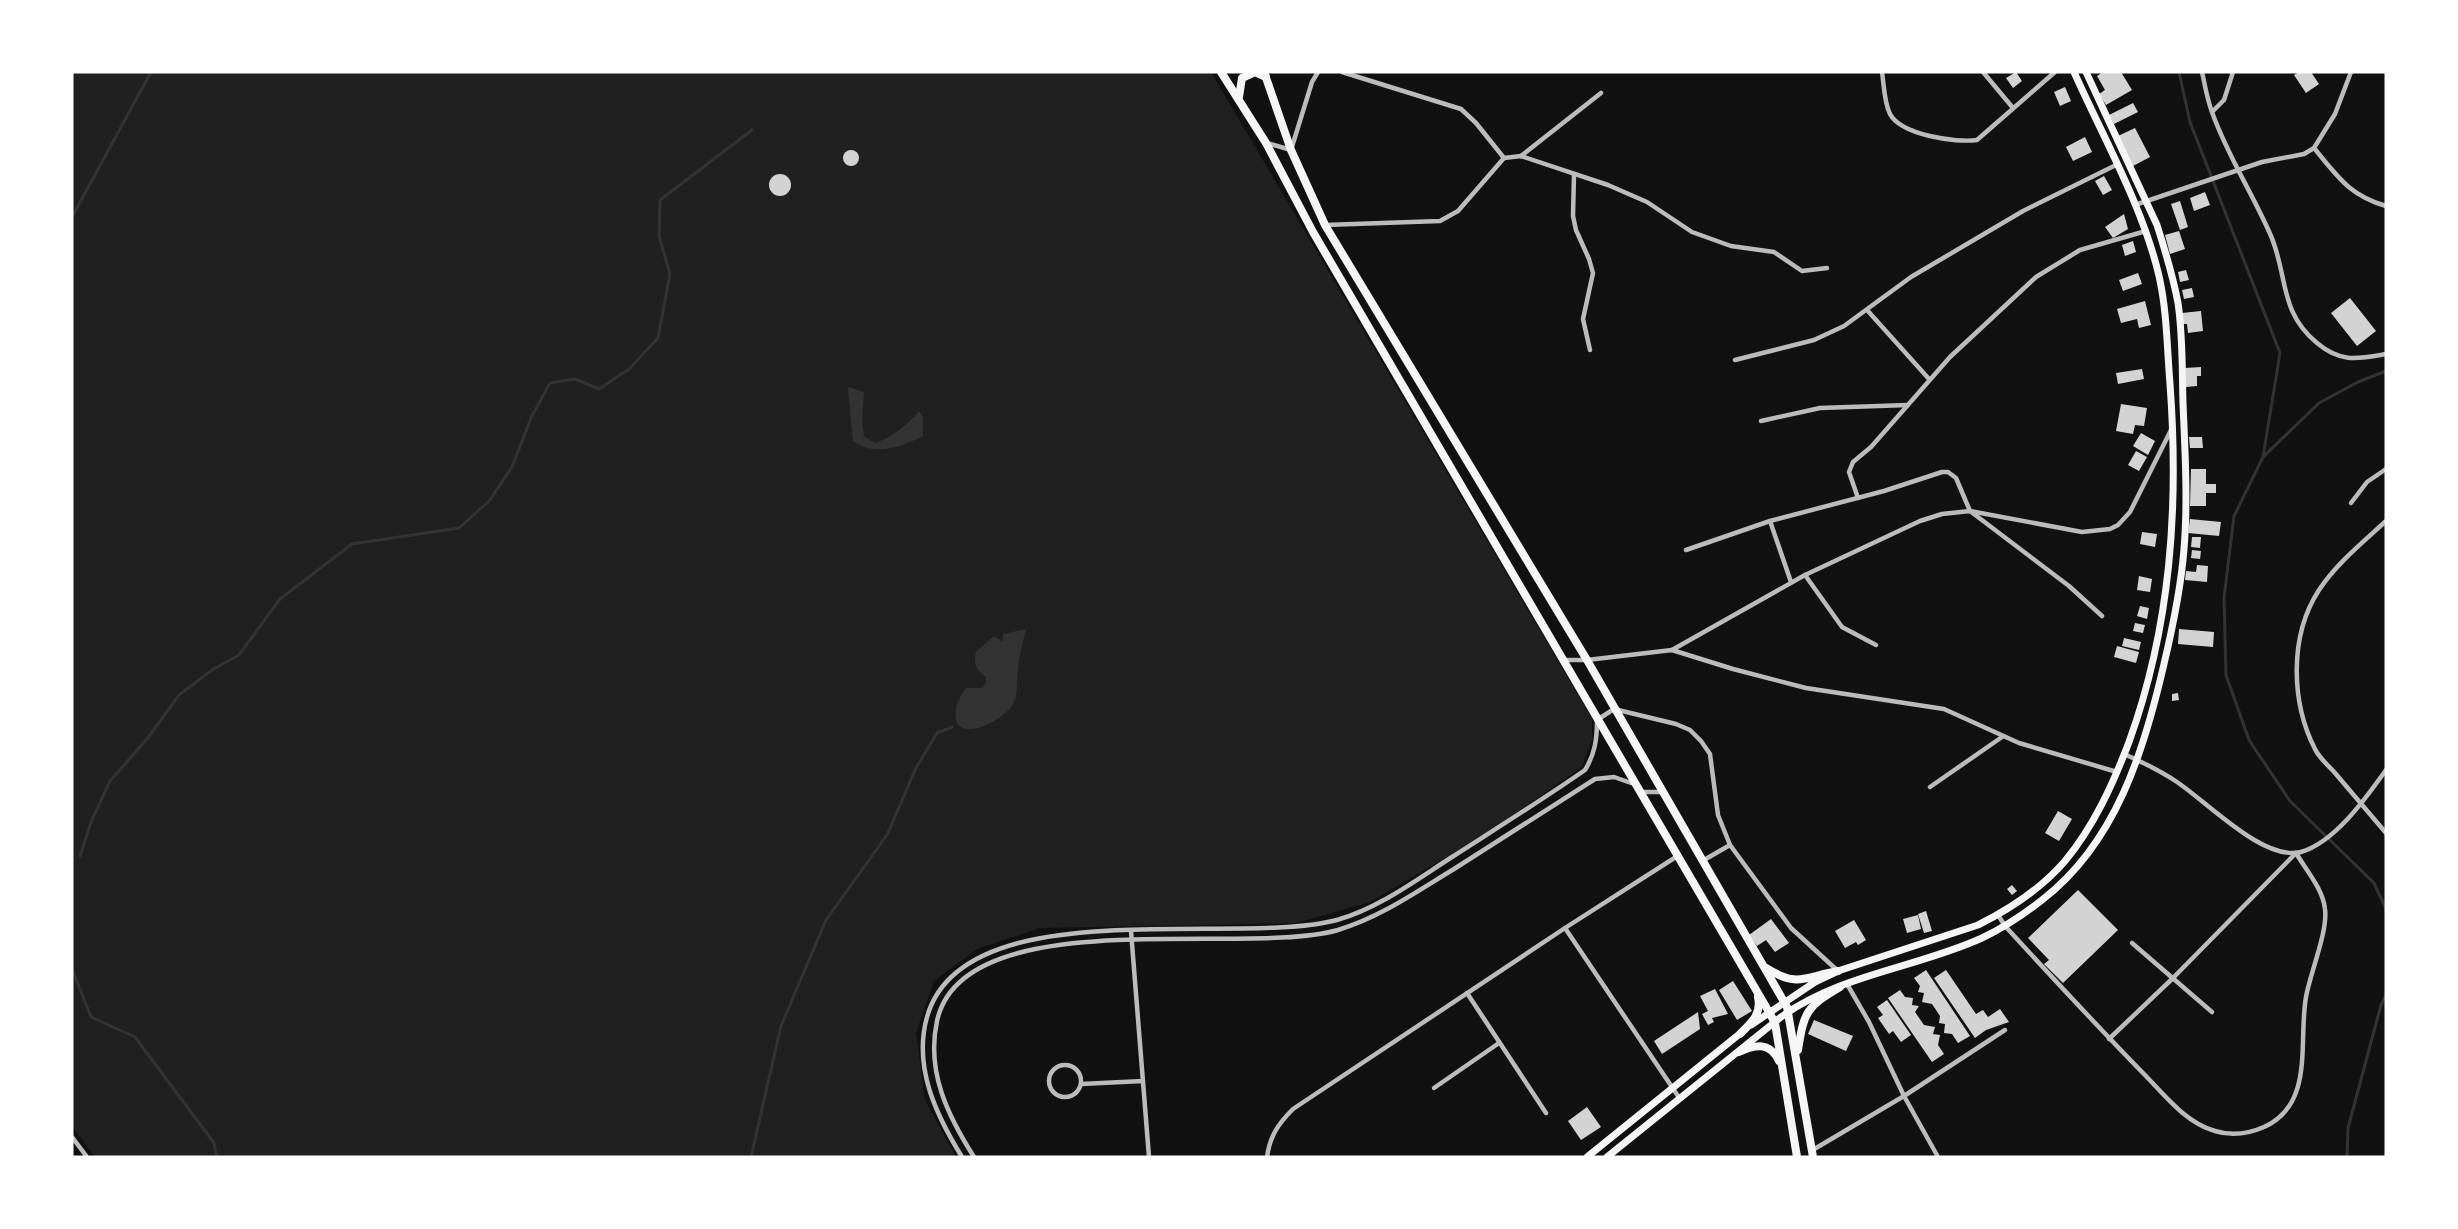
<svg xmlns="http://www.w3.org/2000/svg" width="2458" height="1229" font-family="Commissioner,sans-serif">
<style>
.green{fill:#202020}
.water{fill:#333}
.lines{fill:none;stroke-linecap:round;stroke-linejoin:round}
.stream{stroke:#333;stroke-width:3}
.building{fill:#d3d3d3}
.minor{stroke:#bcbcbc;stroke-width:4.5}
.secondary{stroke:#f5f5f5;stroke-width:7}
.primary{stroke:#f5f5f5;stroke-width:8}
</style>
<rect width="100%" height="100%" fill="#111"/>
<!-- green -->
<polygon class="green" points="72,72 1211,72 1592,719 1592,740 1582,767 1484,835 1370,902 1296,923 1040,928 977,949 934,981 916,1033 925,1100 956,1157 95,1157 72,1126"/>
<!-- water -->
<g class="water">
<path d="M848 387 864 392 862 419 864 436 875 443C894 436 906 426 919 411L923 417V436C901 447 875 457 853 441Z"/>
<path d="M1026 629C1023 642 1019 656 1018 670 1016 680 1019 692 1014 702 1008 715 984 730 968 729 947 728 957 697 966 688H982L986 683V677C976 669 973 665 976 652L993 637 998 638 1002 642 1003 634Z"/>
</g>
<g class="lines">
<!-- stream -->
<g class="stream">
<polyline points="2179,72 2190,122 2280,353 2263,457 2234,516 2224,598 2226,675 2249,740 2290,801 2374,883 2386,909"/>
<polyline points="72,217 151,72"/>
<polyline points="2264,456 2319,403 2358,382 2386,371"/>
<polyline points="80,856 91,822 110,781 147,739 179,695 212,670 239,655 280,599 352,544 459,528 489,501 512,467 531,418 550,383 575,379 599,389 629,369 658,338 670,274 659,236 660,200 752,130"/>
<polyline points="72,969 91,1017 135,1037 214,1143 217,1157"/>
<polyline points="751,1157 781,1026 826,920 887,835 916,768 937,733 952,727"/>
<polyline points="2347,1157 2348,1128 2381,1005 2386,995"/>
</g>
</g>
<!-- building -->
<g class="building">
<polygon points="2016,72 2022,81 2013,88 2006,78"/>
<polygon points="2103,72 2121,72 2132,90 2106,105 2099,94 2105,90 2097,76"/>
<polygon points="2299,72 2311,72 2319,84 2306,93 2294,75"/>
<polygon points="2065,87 2071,101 2060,106 2054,92"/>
<polygon points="2133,103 2138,112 2114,124 2109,115"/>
<polygon points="2135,128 2150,157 2133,166 2118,136"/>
<polygon points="2085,137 2092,152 2073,161 2066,147"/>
<circle cx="851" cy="158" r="8"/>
<circle cx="780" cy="185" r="11"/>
<polygon points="2104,176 2112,190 2103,195 2095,181"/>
<polygon points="2205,192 2210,205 2194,211 2190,198"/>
<polygon points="2180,201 2188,227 2180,230 2171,204"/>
<polygon points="2124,214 2128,229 2113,238 2105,227"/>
<polygon points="2179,231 2185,249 2170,254 2165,235"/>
<polygon points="2133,241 2136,252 2125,256 2122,245"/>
<polygon points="2186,270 2189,280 2180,282 2178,272"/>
<polygon points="2138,273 2142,284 2123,291 2119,280"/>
<polygon points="2192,288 2194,297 2184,299 2182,290"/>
<polygon points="2350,298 2376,331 2357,346 2331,313"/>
<polygon points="2145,301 2151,325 2139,328 2137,319 2121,323 2117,309"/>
<polygon points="2201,311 2203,331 2188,333 2187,324 2183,324 2182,313"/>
<polygon points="2201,367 2201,376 2197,376 2197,386 2186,387 2185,368"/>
<polygon points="2142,369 2144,379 2118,384 2116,373"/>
<polygon points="2121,404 2147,408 2144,426 2135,425 2133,434 2116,431"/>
<polygon points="2141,433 2155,441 2148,455 2133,446"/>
<polygon points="2189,437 2202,437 2203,448 2190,448"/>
<polygon points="2136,451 2147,457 2139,471 2128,465"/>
<polygon points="2191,469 2206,469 2206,484 2216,484 2216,493 2206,493 2206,506 2190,506"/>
<polygon points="2190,519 2221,522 2219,536 2188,533"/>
<polygon points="2142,532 2157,534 2155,547 2140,544"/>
<polygon points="2192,537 2201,537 2200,548 2191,547"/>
<polygon points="2192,550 2201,551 2200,559 2191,558"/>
<polygon points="2197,565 2208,566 2207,582 2185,580 2186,571 2196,572"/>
<polygon points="2139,576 2152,579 2150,592 2137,590"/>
<polygon points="2140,606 2149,608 2147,619 2137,616"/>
<polygon points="2135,623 2145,625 2143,633 2133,631"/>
<polygon points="2179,629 2214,632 2213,647 2178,644"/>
<polygon points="2124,638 2141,642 2139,650 2122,646"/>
<polygon points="2117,646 2139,652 2136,663 2114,657"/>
<polygon points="2178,693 2179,700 2172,701 2172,694"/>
<polygon points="2058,811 2072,819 2059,841 2045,833"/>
<polygon points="2012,885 2017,891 2012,895 2007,889"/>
<polygon points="2078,890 2118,930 2063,983 2044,964 2049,960 2028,938"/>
<polygon points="1926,911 1932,931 1924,933 1918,914"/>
<polygon points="1918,915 1921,929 1907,933 1903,919"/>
<polygon points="1771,919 1789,943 1775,952 1766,940 1757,946 1749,935"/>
<polygon points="1854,920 1866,940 1858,945 1856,942 1845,948 1835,931"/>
<polygon points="1926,970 1970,1036 1958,1043 1952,1034 1944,1033 1945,1024 1939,1023 1940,1016 1932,1004 1922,1002 1924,993 1918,992 1920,986 1914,978"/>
<polygon points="1946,970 1976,1014 1983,1010 1988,1017 2000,1009 2009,1022 1986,1030 1975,1038 1934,978"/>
<polygon points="1733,981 1752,1011 1737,1020 1719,990"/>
<polygon points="1715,989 1728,1014 1712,1018 1714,1022 1708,1025 1702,1014 1708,1011 1700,996"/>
<polygon points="1900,990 1905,997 1913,998 1912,1005 1919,1006 1915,1012 1924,1025 1935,1027 1933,1034 1940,1035 1938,1045 1944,1054 1932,1062 1888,998"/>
<polygon points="1887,1000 1911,1035 1901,1042 1893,1031 1889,1034 1878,1018 1883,1015 1877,1007"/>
<polygon points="1698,1012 1700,1029 1662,1054 1654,1041"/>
<polygon points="1814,1020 1853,1036 1846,1051 1808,1034"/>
<polygon points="1587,1107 1601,1127 1581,1140 1568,1121"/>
</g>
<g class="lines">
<!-- minor -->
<g class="minor">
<polyline points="1342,72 1461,109 1476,123 1504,158"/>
<path d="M1882 72C1884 85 1884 102 1890 114 1901 135 1956 143 1977 140L2055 72"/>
<polyline points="1983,72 2013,108"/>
<path d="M2202 72C2205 85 2207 99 2212 112 2227 155 2253 194 2271 236 2288 276 2279 312 2317 343 2341 363 2357 359 2386 354"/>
<polyline points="2212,112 2224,100 2233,72"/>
<polyline points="1267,143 1291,150 1312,82 1318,72"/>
<path d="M2314 148C2338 177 2349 195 2386 206"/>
<polyline points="1521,156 1601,93"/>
<polyline points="1504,158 1521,156 1608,185 1647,202 1692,232 1731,246 1774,252 1802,271 1827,268"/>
<polyline points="1574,174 1573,216 1576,230 1589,259 1593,273 1583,319 1590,350"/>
<polyline points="2135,205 2262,162 2304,154 2314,148 2335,114 2351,72"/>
<polyline points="1325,225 1440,221 1458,211 1504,158"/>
<polyline points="1867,310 1929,379"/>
<polyline points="1735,360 1814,340 1844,326 1911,277 2023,211 2116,165"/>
<polyline points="1761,421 1820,408 1908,405"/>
<polyline points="1858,498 1849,472 1853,462 1871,447 1950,357 2036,277 2080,250 2146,231"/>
<polyline points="2351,503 2367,482 2386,469"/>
<polyline points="1770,521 1791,582"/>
<path d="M2386 521C2363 542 2336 564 2319 590 2289 636 2291 702 2315 749 2319 758 2329 766 2335 773 2352 793 2369 813 2386 833"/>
<polyline points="1686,550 1770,521 1884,491 1942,472 1948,472 1956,478 1970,511 2069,586 2102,616"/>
<polyline points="1805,575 1842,627 1876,645"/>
<polyline points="1672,650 1805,575 1920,521 1942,514 1970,511 2082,532 2110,529 2118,525 2130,512 2171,430"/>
<polyline points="1563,660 1587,660 1672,650 1733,669 1806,688 1944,709 2019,743 2117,772"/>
<path d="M2124 754C2142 762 2161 771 2177 782 2207 802 2264 862 2301 852 2335 842 2366 798 2386 770"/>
<polyline points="1930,787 2002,737"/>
<polyline points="1642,792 1663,792"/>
<polyline points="1704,860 1730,845"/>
<path d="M1998 915 2005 926C2050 975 2095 1024 2142 1072 2163 1093 2185 1123 2215 1131 2231 1136 2248 1134 2264 1127 2315 1104 2298 1042 2306 997 2310 973 2328 932 2325 909 2323 889 2306 870 2296 853"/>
<polyline points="1565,928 1680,1099"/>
<polyline points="1131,931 1149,1157"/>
<polyline points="2132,943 2212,1012"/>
<polyline points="1847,984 1869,1022 1904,1096 1938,1157"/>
<polyline points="1467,993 1546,1113"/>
<polyline points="2109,1039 2172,979 2296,853"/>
<circle cx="1065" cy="1081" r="16"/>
<polyline points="1081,1084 1143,1081"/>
<polyline points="1434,1088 1499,1043"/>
<polyline points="72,1137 87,1157"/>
<polyline points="1811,1151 1904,1096 2005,1030"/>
<path d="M962 1157C936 1115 913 1067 927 1017 963 889 1236 947 1337 920 1379 908 1416 880 1452 857 1497 828 1542 800 1585 770 1595 754 1597 739 1597 720L1614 709 1676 724 1690 730 1701 741 1710 754 1718 815 1730 845 1791 928 1838 971"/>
<path d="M974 1157C948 1116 926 1072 937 1021 963 900 1247 957 1338 930 1381 917 1416 892 1454 869 1501 839 1548 809 1595 779L1614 777 1634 784"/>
<path d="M1267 1157C1270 1136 1278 1124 1293 1109L1565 928 1679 855"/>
</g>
<!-- secondary -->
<g class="secondary">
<path d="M1751 1025 1815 982 1838 971 1978 925C2010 909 2041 889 2065 861 2094 826 2113 784 2129 742 2171 626 2179 506 2170 384 2167 348 2167 311 2159 276 2143 207 2103 137 2074 72"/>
<polyline points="1587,1157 1742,1032"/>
<path d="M1607 1157 1781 1017C1841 974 1916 968 1982 938 2003 928 2023 915 2042 900 2116 843 2144 751 2164 664 2173 626 2181 588 2184 549 2188 501 2185 452 2183 403 2182 370 2183 336 2178 303 2173 276 2165 250 2157 225L2086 72"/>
</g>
<!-- primary -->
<g class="primary">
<polyline points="1221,72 1266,143 1313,232 1769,1012 1775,1023 1797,1157"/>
<polyline points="1264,72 1291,150 1325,225 1587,660 1787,1007 1813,1157"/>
<polyline points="1239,97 1242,78 1255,72 1266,77"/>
<path d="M1766 968C1798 988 1804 977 1838 971"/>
<path d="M1740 1034C1751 1023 1762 1014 1758 997"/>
<path d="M1798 1050C1804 1012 1806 1007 1840 987"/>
<path d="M1739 1052C1756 1044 1770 1042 1779 1061"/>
</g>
</g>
<!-- border -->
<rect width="2458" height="1229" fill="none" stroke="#ffffff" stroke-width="147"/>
</svg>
